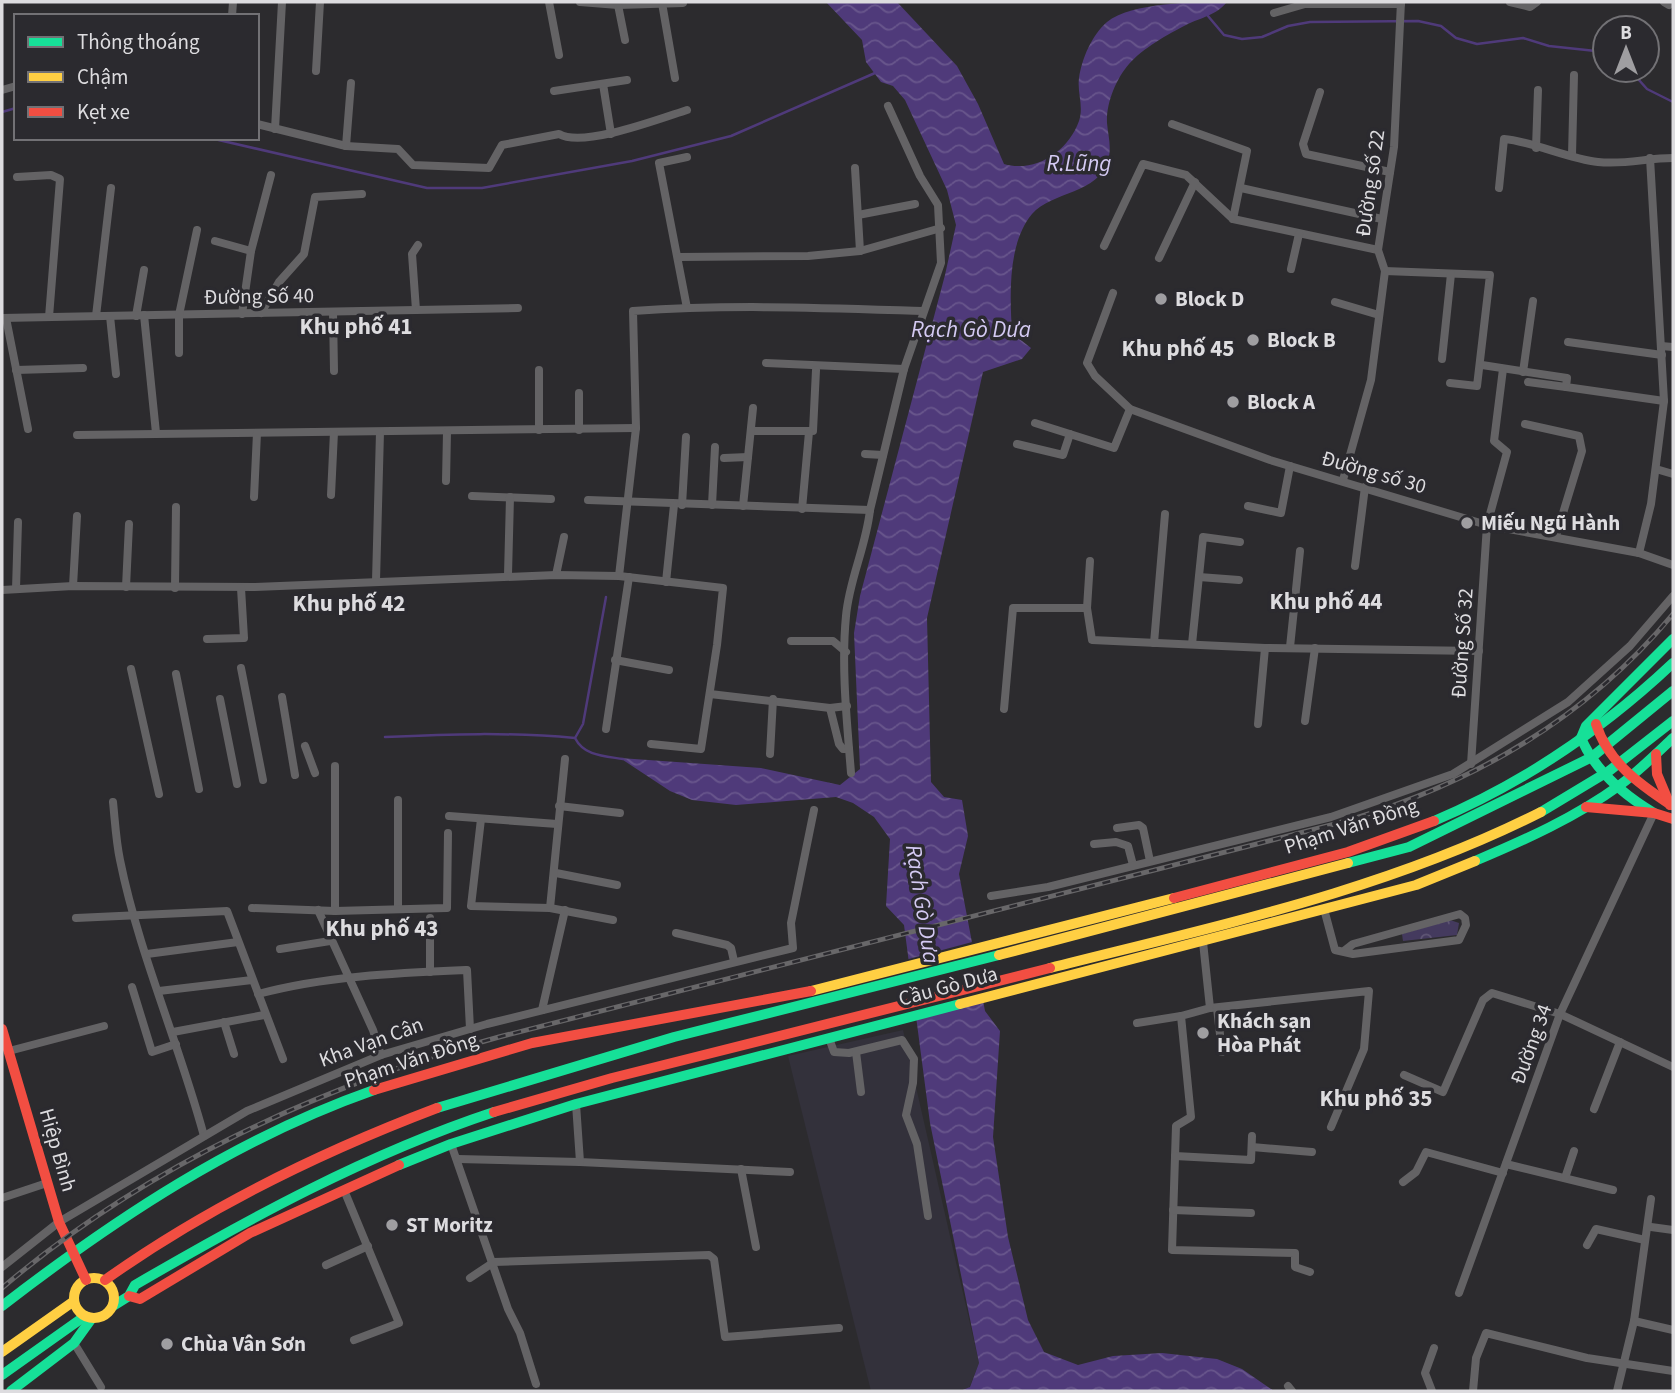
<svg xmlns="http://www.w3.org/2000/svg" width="1675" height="1393" font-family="'Source Sans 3',sans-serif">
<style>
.built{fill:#33313b}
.park{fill:url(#park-crowns)}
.water{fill:url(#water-waves)}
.pier{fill:#2c2b2e}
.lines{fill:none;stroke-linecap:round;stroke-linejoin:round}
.stream{stroke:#4f3a7a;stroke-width:2.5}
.street{stroke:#646365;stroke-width:8}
.fast{stroke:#16e098;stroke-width:10}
.slow{stroke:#ffcf43;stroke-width:10}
.jam{stroke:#f24e42;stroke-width:10}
.rail-casing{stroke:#686769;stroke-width:5}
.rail{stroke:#2b2a2f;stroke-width:2.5;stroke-dasharray:8;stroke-linecap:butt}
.poi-dot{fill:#9f9ea1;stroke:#2b2a2f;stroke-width:2.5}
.labels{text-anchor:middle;stroke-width:7;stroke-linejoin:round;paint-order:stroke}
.street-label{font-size:21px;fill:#dddcdf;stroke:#2b2a2f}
.poi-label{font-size:21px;font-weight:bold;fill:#dddcdf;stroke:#2b2a2f;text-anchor:start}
.water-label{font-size:23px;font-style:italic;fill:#d4caf3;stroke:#2b2a2f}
.neighbourhood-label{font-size:23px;font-weight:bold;fill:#dddcdf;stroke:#2b2a2f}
</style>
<defs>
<pattern id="park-crowns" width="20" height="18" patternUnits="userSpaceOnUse" patternTransform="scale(1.75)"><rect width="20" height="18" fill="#443a5e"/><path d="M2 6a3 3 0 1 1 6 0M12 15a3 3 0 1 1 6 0" fill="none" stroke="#5f5675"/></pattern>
<pattern id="water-waves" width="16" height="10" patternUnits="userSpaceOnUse" patternTransform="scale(1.75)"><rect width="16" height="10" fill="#4f3a7a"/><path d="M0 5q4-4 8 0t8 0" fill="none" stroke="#68568c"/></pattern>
</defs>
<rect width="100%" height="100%" fill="#2c2b2e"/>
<!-- built -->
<polygon class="built" points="903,1030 979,1363 969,1388 955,1391 871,1391 788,1056"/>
<!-- park -->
<polygon class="park" points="1450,920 1459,923 1457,935 1403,941 1402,934"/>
<!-- water -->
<path class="water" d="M826 2H897L957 66 978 104 1004 164C1035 173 1068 152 1079 121 1084 106 1077 93 1079 78 1082 58 1092 35 1107 22 1131 2 1197 2 1227 2 1215 16 1202 17 1186 25 1168 34 1142 49 1129 64 1116 79 1106 103 1107 123 1108 135 1112 148 1108 160 1099 194 1052 191 1032 214 1007 244 1010 297 1012 333L1031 348 1022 359 983 372 927 618 931 782 944 797 962 800 968 836 959 874 985 1011 1000 1031 993 1137 1008 1237 1028 1320 1044 1352 1078 1365 1113 1356 1162 1353 1217 1359 1242 1369 1274 1391H960L970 1387 979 1363 930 1123 904 925 886 906 890 839 874 817 853 803 836 797 736 805 692 800 670 791 620 758 761 768 840 785 860 769 854 633 860 596 945 275 956 225 947 190 905 100 893 86 881 82 866 62 862 40Z"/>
<!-- pier -->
<polygon class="pier" points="976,941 987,1001 914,1020 905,960"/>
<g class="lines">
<!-- stream -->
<g class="stream">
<polyline points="1208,16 1224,35 1242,39 1262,37 1288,26 1310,22 1418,21 1441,26 1456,38 1477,44 1523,38 1549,46 1605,52"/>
<polyline points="1630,70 1647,89 1673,102"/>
<polyline points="2,112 16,108"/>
<polyline points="210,138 427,188 482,188 632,161 731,136 875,73"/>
<path d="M385 737C448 734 511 732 575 738 584 756 604 756 623 759"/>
<polyline points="575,738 583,724 606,597"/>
</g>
<!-- street -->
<g class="street">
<polyline points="549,2 559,55"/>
<polyline points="580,2 618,5 683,3"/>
<polyline points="1510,2 1530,7 1537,2"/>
<polyline points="1664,2 1669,5 1671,2"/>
<polyline points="662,3 675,78"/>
<polyline points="618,5 625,40"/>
<polyline points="1274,13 1305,4 1401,4"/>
<polyline points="232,16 233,2"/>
<polyline points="316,71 320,2"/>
<polyline points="603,84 611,134"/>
<polyline points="2,90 16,86"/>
<polyline points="554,91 627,80"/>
<polyline points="1320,92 1303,144 1306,154 1390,172"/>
<path d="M257 124 346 146 398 149 413 165 489 168 502 145 559 134C583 148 659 119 687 110"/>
<polyline points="1172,124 1247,151 1233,219"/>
<polyline points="275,129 282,2"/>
<polyline points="346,146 351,83"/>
<polyline points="1536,148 1538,90"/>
<polyline points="1572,155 1574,75"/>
<polyline points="687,157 659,163 687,308"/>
<polyline points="855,168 860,251"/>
<polyline points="17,177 51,175 60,179 49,317"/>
<polyline points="1241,188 1382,219"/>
<path d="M1499 188 1504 139C1531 141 1569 159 1598 162 1625 165 1647 158 1673 158"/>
<polyline points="858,215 915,204"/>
<polyline points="215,241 251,251"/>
<polyline points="1104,246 1143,164 1186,175 1233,219 1378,250"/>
<polyline points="679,257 808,256 860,251 941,228"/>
<polyline points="1159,258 1195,182"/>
<polyline points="1291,269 1299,234"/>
<polyline points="1385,271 1490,275 1477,386 1450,383"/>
<polyline points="1113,293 1087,363 1095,376 1130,409 1270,460 1487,525 1639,553 1673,565"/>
<polyline points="1335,302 1379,315"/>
<polyline points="416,310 412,254 418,245"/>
<polyline points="333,312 334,371"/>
<polyline points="261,313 279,282 304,254 315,197 362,194"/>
<polyline points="242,314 251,251 271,175"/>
<polyline points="144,315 156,433"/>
<polyline points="96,316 111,188"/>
<polyline points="110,316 116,374"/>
<polyline points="136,316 144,270"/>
<polyline points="2,318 518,308"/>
<polyline points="6,318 28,429"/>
<polyline points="1568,342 1662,355"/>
<polyline points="1661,346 1673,347"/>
<polyline points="179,353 179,315 197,230"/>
<polyline points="1442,359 1451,274"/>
<polyline points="766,363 904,369"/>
<polyline points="1482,365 1567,378 1566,387 1664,401"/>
<polyline points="16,370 83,368"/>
<polyline points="539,370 539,430"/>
<polyline points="1523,372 1533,301"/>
<polyline points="1528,382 1566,387"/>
<polyline points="579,393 579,430"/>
<polyline points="1035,423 1114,448 1130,409"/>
<polyline points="1525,424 1579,436 1582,451 1556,536"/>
<polyline points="752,431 813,431 816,370"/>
<polyline points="77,435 636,428"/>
<polyline points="1017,444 1063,455 1070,434"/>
<polyline points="865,454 883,455"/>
<polyline points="724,458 748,457"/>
<polyline points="1656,469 1673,474"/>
<polyline points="1343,480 1371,380 1385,271 1378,250 1394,147 1401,2"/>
<polyline points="446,481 447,432"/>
<polyline points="331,495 334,432"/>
<polyline points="472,496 551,499"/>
<polyline points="254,497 257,433"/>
<polyline points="588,500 870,510"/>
<polyline points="682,505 686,437"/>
<polyline points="712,505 715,447"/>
<polyline points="743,506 753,408"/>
<polyline points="1248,506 1281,513 1290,466"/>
<polyline points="802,509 809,432"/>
<polyline points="1639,553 1651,504 1664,401 1650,158"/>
<polyline points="1355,566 1365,487"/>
<polyline points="508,575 510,497"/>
<polyline points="556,575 564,537"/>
<path d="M619 576 636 428 633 311C730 304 827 308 923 311"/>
<polyline points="1199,577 1239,580"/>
<polyline points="376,581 380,432"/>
<polyline points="666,582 674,505"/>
<polyline points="73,586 77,516"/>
<polyline points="126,587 129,524"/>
<polyline points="175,588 176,507"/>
<polyline points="16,589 18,522"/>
<polyline points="2,590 73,586 255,587 556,575 619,576 723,588 717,645 701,749 651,744"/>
<polyline points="1087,608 1090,561"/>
<polyline points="207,639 244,638 241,588"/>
<polyline points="791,641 833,641 846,652"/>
<polyline points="1154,643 1165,514"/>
<polyline points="1192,644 1203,537 1240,542"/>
<polyline points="1290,647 1300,551"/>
<polyline points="615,660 669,670"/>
<polyline points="241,668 263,780"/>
<polyline points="131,669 159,794"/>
<polyline points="176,674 199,789"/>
<polyline points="710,694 830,708 847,706"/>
<polyline points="282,697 295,775"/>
<polyline points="220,699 237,784"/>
<polyline points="830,708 839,744 843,749 849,749"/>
<polyline points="1004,709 1013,608 1087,608 1092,640 1265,648 1479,651"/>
<polyline points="1305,721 1315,648"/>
<polyline points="1258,724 1265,648"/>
<polyline points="606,729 629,577"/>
<polyline points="305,746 315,773"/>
<polyline points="770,754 773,699"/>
<polyline points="1471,764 1487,525 1507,452 1494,441 1503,369"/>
<polyline points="335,766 335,911"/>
<path d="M851 773C847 722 841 667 846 616 849 580 866 547 870 510L904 369 941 263 938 205 920 176 888 106"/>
<polyline points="398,800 398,908"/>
<path d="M113 802C115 821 116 841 120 860 139 954 179 1043 204 1136"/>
<polyline points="559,806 620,813"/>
<polyline points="449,816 557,824"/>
<polyline points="481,819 471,906 550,908 613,920"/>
<polyline points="1117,828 1139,825 1143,828 1150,861"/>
<polyline points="1094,844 1116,842 1128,846 1133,865"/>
<polyline points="556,873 617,885"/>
<polyline points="991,896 1048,887 1331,817 1453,774 1568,702 1630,646 1673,596"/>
<polyline points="252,908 335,911 447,908 448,833"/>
<polyline points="550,908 565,759"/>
<polyline points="1324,909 1335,950 1353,954 1459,940 1466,925 1465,918 1460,914 1353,944 1344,951"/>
<polyline points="318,910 373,1030 381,1055"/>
<polyline points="76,918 227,911 283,1059"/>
<polyline points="430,918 430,972"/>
<polyline points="676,933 727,945 731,948 734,961"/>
<polyline points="1203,942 1210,1008 1181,1016 1191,1117 1176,1126 1172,1250 1295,1253 1295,1267 1310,1272"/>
<polyline points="280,949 330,941"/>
<polyline points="147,954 238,942"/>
<polyline points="132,987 152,1052 176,1044"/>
<polyline points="159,991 252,980"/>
<path d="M258 994C325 976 397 973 467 970L470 1029"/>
<polyline points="1210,1008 1369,991 1364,1049 1331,1127"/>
<polyline points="1217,1008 1222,1052"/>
<polyline points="542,1010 565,910"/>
<polyline points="224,1022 234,1054"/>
<polyline points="1137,1023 1181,1016"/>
<polyline points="173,1032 264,1015"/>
<polyline points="829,1038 834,1052 849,1053 902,1040 914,1059 913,1083 906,1115 917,1144 928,1216"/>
<polyline points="9,1051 104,1026"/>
<polyline points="856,1052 861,1092"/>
<polyline points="1404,1075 1443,1092 1483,1000 1492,993 1560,1014 1673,1067"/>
<polyline points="576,1104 580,1162 790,1172"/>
<polyline points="1594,1109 1620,1042"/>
<polyline points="451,1144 508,1309 520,1333 536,1384"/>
<polyline points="1252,1147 1312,1152"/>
<polyline points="1175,1156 1251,1160 1252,1136"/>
<polyline points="458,1159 580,1162"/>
<polyline points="1506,1164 1613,1190"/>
<polyline points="741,1169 756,1247"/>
<polyline points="1565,1178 1574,1151"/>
<polyline points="1403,1182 1416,1172 1426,1152 1503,1173"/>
<polyline points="344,1190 399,1323 354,1340"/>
<polyline points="2,1198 47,1183"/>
<polyline points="1173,1210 1251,1213"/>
<polyline points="1651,1227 1673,1230"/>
<polyline points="1587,1245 1596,1229 1645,1240"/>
<polyline points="326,1265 368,1246"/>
<polyline points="2,1267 59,1222 247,1111 381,1055 487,1024 793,948 791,923 814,810"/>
<polyline points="470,1278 494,1262 709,1255 714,1259 725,1337 839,1328"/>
<polyline points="1459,1293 1560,1014 1654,813"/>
<polyline points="1634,1321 1673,1330"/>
<polyline points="74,1343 101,1387"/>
<polyline points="1288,1386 1292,1391"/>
<polyline points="1432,1391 1425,1373 1434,1348"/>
<polyline points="1473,1391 1476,1358 1486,1333 1587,1358 1673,1371"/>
<polyline points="1617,1391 1634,1321 1651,1199"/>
</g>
<!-- fast -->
<g class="fast">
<polyline points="1541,812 1609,771 1673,721"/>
<path d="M1654 813C1624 795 1595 771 1581 738L1586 726 1673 639"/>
<path d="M1434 821C1524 783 1602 730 1673 663"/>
<path d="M1475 861C1525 840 1576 817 1620 785 1639 771 1656 754 1673 738"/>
<polyline points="1348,863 1409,847 1592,757 1673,691"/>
<polyline points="437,1108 674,1037 999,955"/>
<polyline points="399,1165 451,1144 576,1104 960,1004"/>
<path d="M2 1306C116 1218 237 1138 374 1090"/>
<path d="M113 1306 129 1296 135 1285C250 1218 367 1154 494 1112"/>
<polyline points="2,1375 85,1316"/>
<polyline points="11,1391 74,1343 92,1318"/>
</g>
<!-- slow -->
<g class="slow">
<polyline points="999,955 1348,863"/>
<path d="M1050 968C1216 926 1387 890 1541 812"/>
<polyline points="811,991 1174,898"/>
<polyline points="960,1004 1416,885 1475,861"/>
<circle cx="94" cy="1298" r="20"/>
<polyline points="2,1352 74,1301"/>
</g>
<!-- jam -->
<g class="jam">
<path d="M1596 724C1608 762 1639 784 1671 805"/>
<polyline points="1656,754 1657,774 1670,805"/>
<polyline points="1586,807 1654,813 1673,819"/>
<polyline points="1174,898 1348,852 1434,821"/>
<polyline points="2,1029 59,1222 86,1280"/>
<polyline points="374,1090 532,1043 811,991"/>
<polyline points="494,1112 612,1078 1050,968"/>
<path d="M105 1280C206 1208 321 1152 437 1108"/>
<polyline points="129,1296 140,1299 250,1233 399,1165"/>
</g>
<defs>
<path id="rail" d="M2 1288C144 1167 319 1086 499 1037L1335 824C1468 787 1584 721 1673 614"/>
</defs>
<!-- rail casing -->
<use href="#rail" class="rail-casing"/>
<!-- rail -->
<use href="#rail" class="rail"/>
</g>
<!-- markers -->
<g class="poi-dot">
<circle cx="1161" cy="299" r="7"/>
<circle cx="1253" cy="340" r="7"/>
<circle cx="1233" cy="402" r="7"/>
<circle cx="1467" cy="523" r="7"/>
<circle cx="1203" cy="1033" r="7"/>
<circle cx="392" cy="1225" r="7"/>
<circle cx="167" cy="1344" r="7"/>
</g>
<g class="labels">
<!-- street labels -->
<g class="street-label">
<text transform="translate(1370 183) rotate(-82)" y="7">Đường số 22</text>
<text transform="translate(259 296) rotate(-1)" y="7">Đường Số 40</text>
<text transform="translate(1374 472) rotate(16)" y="7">Đường số 30</text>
<text transform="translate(1462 643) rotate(-86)" y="7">Đường Số 32</text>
<text transform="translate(1351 826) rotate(-18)" y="7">Phạm Văn Đồng</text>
<text transform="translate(948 986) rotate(-15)" y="7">Cầu Gò Dưa</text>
<text transform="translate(371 1042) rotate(-20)" y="7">Kha Vạn Cân</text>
<text transform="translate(1531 1044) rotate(-70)" y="7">Đường 34</text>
<text transform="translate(411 1060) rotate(-18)" y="7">Phạm Văn Đồng</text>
<text transform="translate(58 1150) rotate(74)" y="7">Hiệp Bình</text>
</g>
<!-- poi labels -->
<g class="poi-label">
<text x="1175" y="306">Block D</text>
<text x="1267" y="347">Block B</text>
<text x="1247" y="409">Block A</text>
<text x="1481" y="530">Miếu Ngũ Hành</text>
<text x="1217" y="1028">Khách sạn<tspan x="1217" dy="24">Hòa Phát</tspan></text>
<text x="406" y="1232">ST Moritz</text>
<text x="181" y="1351">Chùa Vân Sơn</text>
</g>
<!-- water labels -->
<g class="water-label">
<text x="1079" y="171">R.Lũng</text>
<text x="971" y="337">Rạch Gò Dưa</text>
<text transform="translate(923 904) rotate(81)" y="8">Rạch Gò Dưa</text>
</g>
<!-- neighbourhood labels -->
<g class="neighbourhood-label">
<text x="356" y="334">Khu phố 41</text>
<text x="1178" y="356">Khu phố 45</text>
<text x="1326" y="609">Khu phố 44</text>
<text x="349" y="611">Khu phố 42</text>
<text x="382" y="936">Khu phố 43</text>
<text x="1376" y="1106">Khu phố 35</text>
</g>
</g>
<!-- border -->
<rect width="1675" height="1393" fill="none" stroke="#dddcdf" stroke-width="7"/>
<!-- legend -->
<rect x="14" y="14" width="245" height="126" fill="#2b2a2f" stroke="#727175" stroke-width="2"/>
<rect x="28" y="37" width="35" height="10" fill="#16e098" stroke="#727175" stroke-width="2"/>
<text x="77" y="49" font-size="21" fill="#dddcdf">Thông thoáng</text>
<rect x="28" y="72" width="35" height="10" fill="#ffcf43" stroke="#727175" stroke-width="2"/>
<text x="77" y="84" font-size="21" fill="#dddcdf">Chậm</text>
<rect x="28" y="107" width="35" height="10" fill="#f24e42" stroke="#727175" stroke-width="2"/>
<text x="77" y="119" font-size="21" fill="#dddcdf">Kẹt xe</text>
<!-- north arrow -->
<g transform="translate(1626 49)"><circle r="33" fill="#2b2a2f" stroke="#727175" stroke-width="2"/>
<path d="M0-5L12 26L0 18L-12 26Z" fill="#9f9ea1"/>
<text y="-10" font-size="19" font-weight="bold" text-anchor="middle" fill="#dddcdf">B</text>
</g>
</svg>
